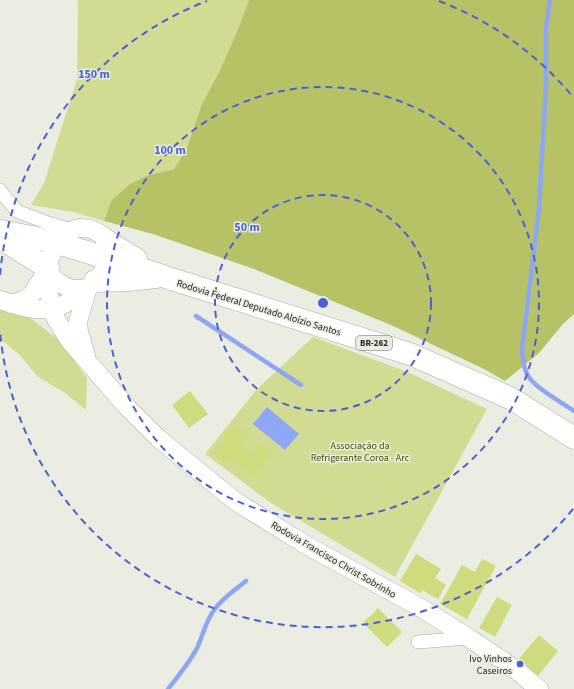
<svg xmlns="http://www.w3.org/2000/svg" width="574" height="689" font-family="'Source Sans 3',sans-serif">
<style>
.green{fill:#d1db92}
.forest{fill:#b7c266}
.water{fill:#8ea7f5}
.lines{fill:none;stroke-linecap:round;stroke-linejoin:round}
.stream{stroke:#8ea7f5;stroke-width:4.5}
.building{fill:#cfdb7e}
.street-casing{stroke:#a9aba0;stroke-width:14}
.secondary-casing{stroke:#a9aba0;stroke-width:19}
.highway-casing{stroke:#a9aba0;stroke-width:23}
.street{stroke:#fff;stroke-width:13}
.secondary{stroke:#fff;stroke-width:18}
.highway{stroke:#fff;stroke-width:22}
.ring{fill:none;stroke:#4862d6;stroke-width:2;stroke-dasharray:7 5}
.poi-dot{fill:#4862d6;stroke:#ebede2;stroke-width:1.5}
.labels{text-anchor:middle;stroke-width:3;stroke-linejoin:round;paint-order:stroke}
.shield{fill:#ebede2;stroke:#62635d;stroke-width:1}
.shield-label{font-size:9px;font-weight:bold;fill:#282824}
.street-label{font-size:10px;fill:#282824;stroke:#ebede2}
.park-label{font-size:10px;fill:#474c03;stroke:#ebede2}
.poi-label{font-size:10px;fill:#282824;stroke:#ebede2;text-anchor:end}
.centre{fill:#4862d6;stroke:#ebede2;stroke-width:2}
.ring-label{font-size:12px;text-anchor:middle;font-weight:bold;fill:#4862d6;stroke:#ebede2;stroke-width:3;stroke-linejoin:round;paint-order:stroke}
</style>
<rect width="100%" height="100%" fill="#ebede2"/>
<!-- green -->
<g class="green">
<polygon points="78,0 249,0 236,34 219,72 201,106 187,148 174,169 149,175 111,201 104,221 73,212 31,205 44,183 77,79"/>
<polygon points="0,301 30,318 59,340 87,378 86,410 65,393 37,376 19,354 0,339"/>
<polygon points="313,337 405,371 487,409 395,577 271,503 205,454 257,389"/>
</g>
<!-- forest -->
<polygon class="forest" points="249,0 574,0 574,314 563,324 539,353 505,381 484,369 391,325 254,269 153,234 104,221 111,201 130,184 149,175 174,169 187,148 201,106 219,72 236,34"/>
<!-- water -->
<polygon class="water" points="267,407 299,434 285,450 253,424"/>
<g class="lines">
<!-- stream -->
<g class="stream">
<path d="M550 0 546 29V86L539 208 522 350C523 359 523 369 529 377 535 388 563 403 574 411"/>
<polyline points="196,316 301,385"/>
<path d="M168 689C178 676 191 661 198 646 204 632 207 617 218 605 226 596 237 588 246 581"/>
</g>
</g>
<!-- building -->
<g class="building">
<polygon points="190,391 208,414 189,428 172,405"/>
<polygon points="233,424 249,435 242,446 251,453 259,443 273,452 255,478 231,460 228,464 212,453"/>
<polygon points="416,554 441,569 435,578 446,585 438,599 422,590 420,593 400,581"/>
<polygon points="482,559 496,566 467,619 440,604 462,565 475,572"/>
<polygon points="497,597 512,605 495,637 479,628"/>
<polygon points="378,608 402,632 387,647 363,623"/>
<polygon points="539,635 558,651 538,676 519,659"/>
</g>
<g class="lines">
<defs>
<g id="street">
<polyline points="0,190 5,197 17,211 45,222 71,230"/>
<polyline points="418,642 469,638"/>
</g>
<g id="secondary">
<path d="M79 228C92 227 109 235 110 250 110 263 97 283 86 288 84 289 80 289 77 289 71 289 65 287 60 283 56 281 49 275 48 270 47 258 60 237 70 231 72 229 76 229 79 228Z"/>
<polyline points="49,273 48,282 48,290 52,309 56,319 69,340 127,407 158,438 235,501 306,545 421,608 469,638 512,667 539,689"/>
<path d="M0 300C25 309 49 316 73 299 77 296 81 292 85 289"/>
<polyline points="12,304 26,299 32,294 48,269"/>
<polyline points="86,355 79,332 78,322 88,287"/>
</g>
<g id="highway">
<polyline points="0,231 32,237 58,243 157,274 162,276 410,354 512,399 574,438"/>
<polyline points="0,238 48,268"/>
<polyline points="107,241 136,259"/>
<polyline points="95,281 128,280 156,277"/>
</g>
</defs>
<!-- street casing -->
<use href="#street" class="street-casing"/>
<!-- secondary casing -->
<use href="#secondary" class="secondary-casing"/>
<!-- highway casing -->
<use href="#highway" class="highway-casing"/>
<!-- street -->
<use href="#street" class="street"/>
<!-- secondary -->
<use href="#secondary" class="secondary"/>
<!-- highway -->
<use href="#highway" class="highway"/>
</g>
<!-- distance rings -->
<g class="ring">
<circle cx="323" cy="303" r="108"/>
<circle cx="323" cy="303" r="216"/>
<path d="M573 509A324 324 0 0 1 0 331M0 275A324 324 0 0 1 207 1M439 1A324 324 0 0 1 573 97"/>
</g>
<!-- markers -->
<circle class="poi-dot" cx="520" cy="664" r="4"/>
<g class="labels">
<!-- shield labels -->
<rect class="shield" x="356" y="336" width="36" height="14" rx="3"/>
<g class="shield-label">
<text x="374" y="346">BR-262</text>
</g>
<!-- street labels -->
<g class="street-label">
<text transform="translate(259 307) rotate(17)" y="4">Rodovia Federal Deputado Aloízio Santos</text>
<text transform="translate(334 559) rotate(30)" y="4">Rodovia Francisco Christ Sobrinho</text>
</g>
<!-- park labels -->
<g class="park-label">
<text x="360" y="449">Associação da<tspan x="360" dy="12">Refrigerante Coroa - Arc</tspan></text>
</g>
<!-- poi labels -->
<g class="poi-label">
<text x="512" y="662">Ivo Vinhos<tspan x="512" dy="12">Caseiros</tspan></text>
</g>
</g>
<circle cx="323" cy="303" r="6" class="centre"/>
<g class="ring-label">
<text x="94" y="78">150 m</text>
<text x="170" y="154">100 m</text>
<text x="247" y="231">50 m</text>
</g>
</svg>
